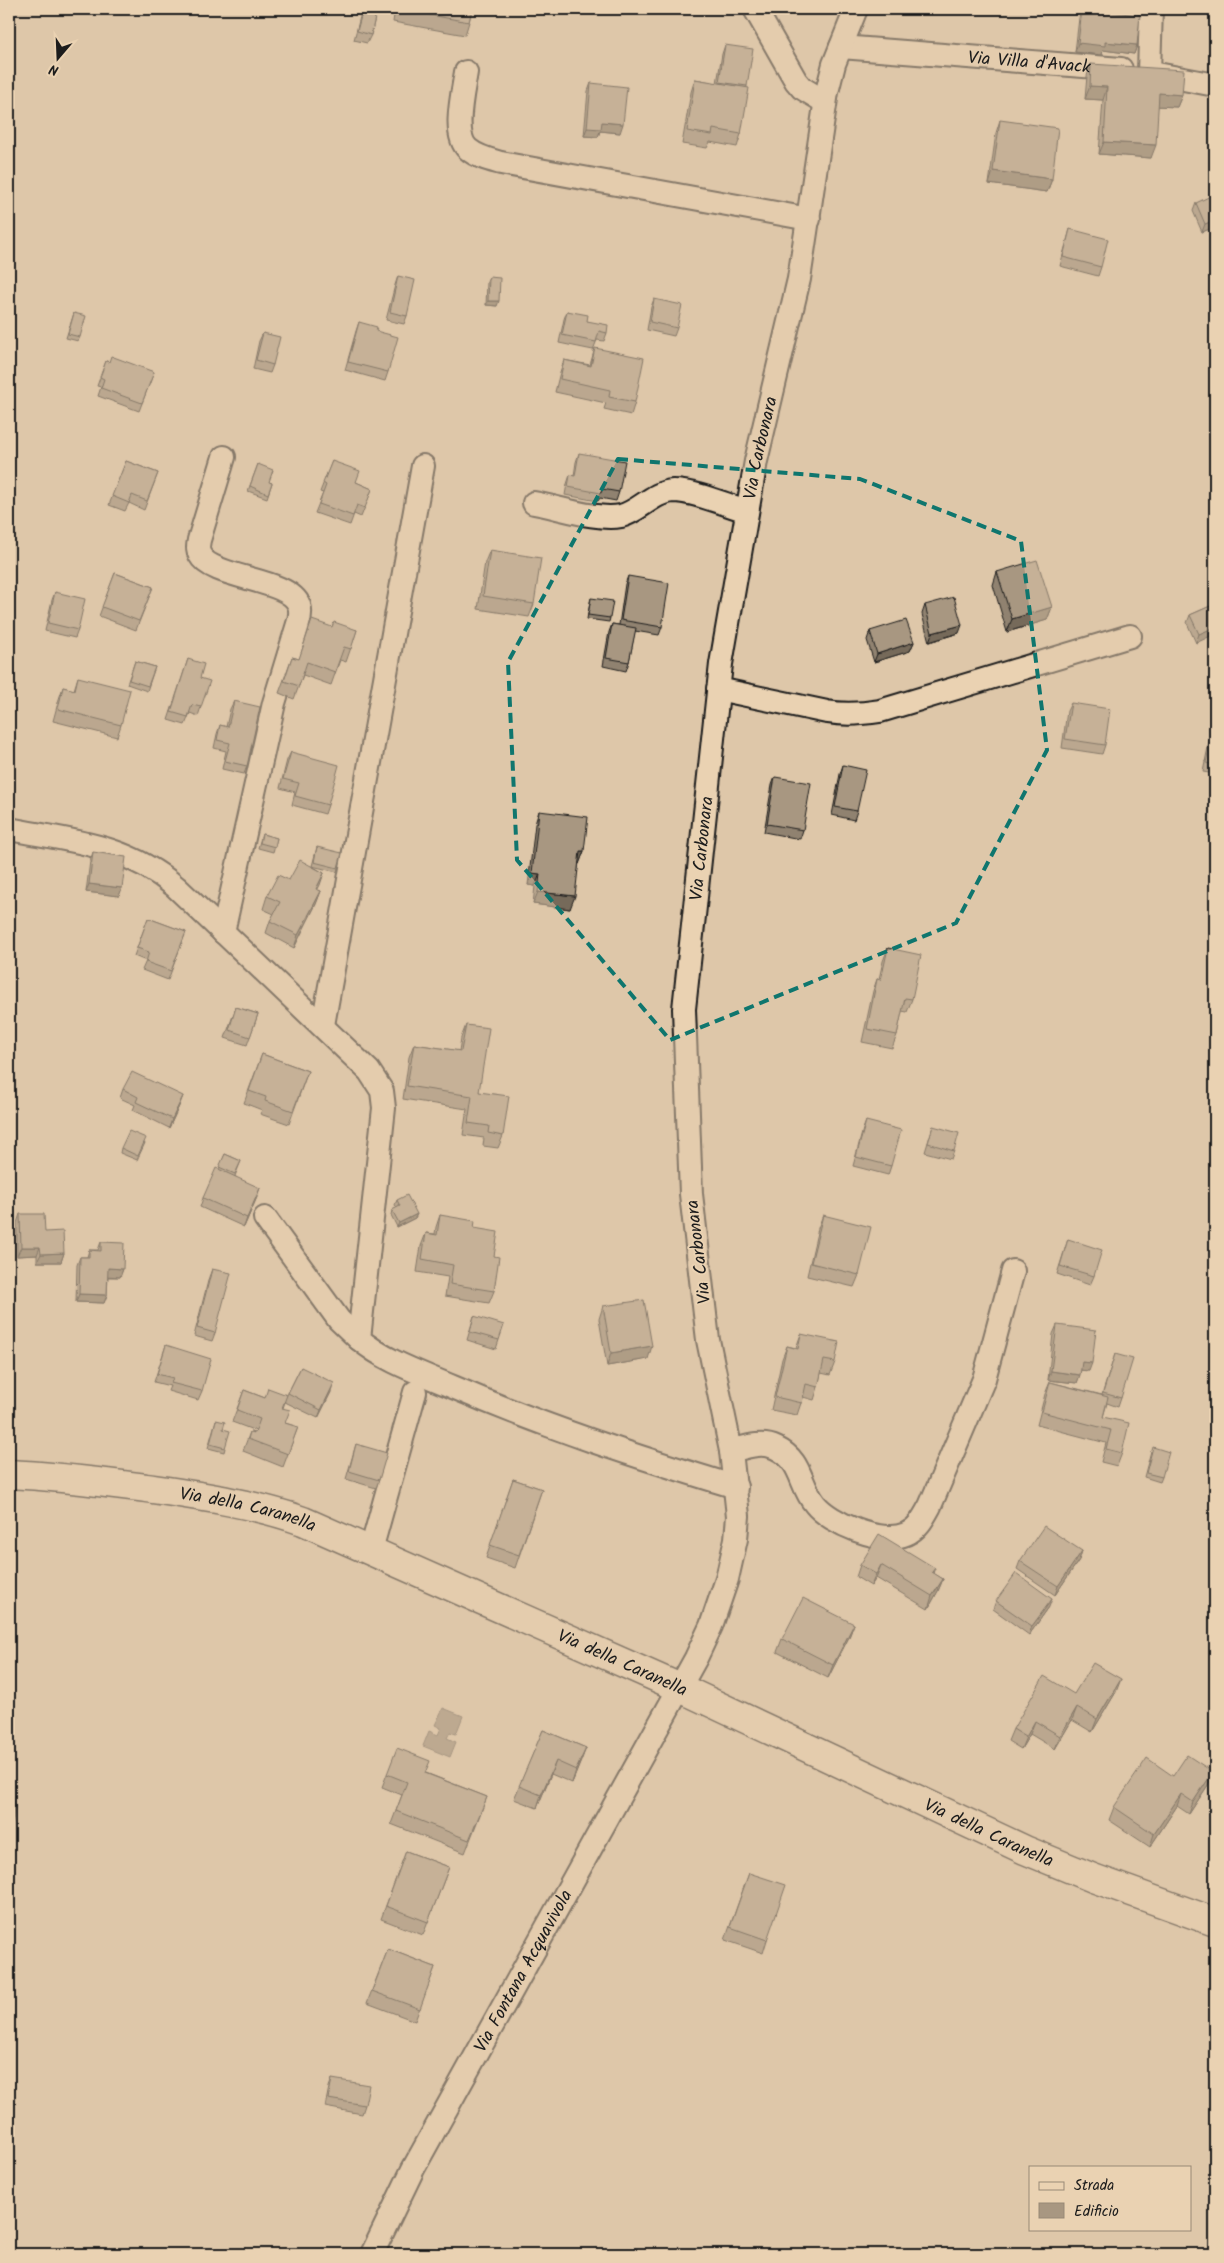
<svg xmlns="http://www.w3.org/2000/svg" width="1224" height="2263" font-family="Kalam,sans-serif">
<style>
.water{fill:#948572;stroke:#645b50}
.lines{fill:none;stroke-linecap:round;stroke-linejoin:round}
.stream{stroke:#645b50;stroke-width:6}
.minor-casing{stroke:#1c1c1c;stroke-width:26}
.major-casing{stroke:#1c1c1c;stroke-width:31}
.minor{stroke:#ead2b2;stroke-width:22}
.major{stroke:#ead2b2;stroke-width:28}
.wall{fill:#90826f;stroke:#1c1c1c}
.shaded-wall{fill:#766a5a;stroke:#1c1c1c}
.building{fill:#a89781;stroke:#1c1c1c}
.marked{fill:none;stroke:#0f766e;stroke-width:4;stroke-dasharray:10 6;stroke-linejoin:round}
.labels{text-anchor:middle;stroke-width:4;stroke-linejoin:round;paint-order:stroke}
.street-label{font-size:18px;fill:#1c1c1c;stroke:#ead2b2}
</style>
<rect width="100%" height="100%" fill="#dec7a9"/>
<filter id="ink" filterUnits="userSpaceOnUse"><feTurbulence type="fractalNoise" baseFrequency=".02" numOctaves="2"/><feDisplacementMap in="SourceGraphic" scale="10" xChannelSelector="R" yChannelSelector="G"/><feConvolveMatrix kernelMatrix="1 2 1 2 8 2 1 2 1" color-interpolation-filters="sRGB"/></filter>
<g filter="url(#ink)">
<!-- water -->
<polygon class="water" points="443,1708 463,1716 456,1734 450,1732 447,1738 456,1742 450,1757 423,1746 429,1731 438,1735 441,1728 435,1725"/>
<g class="lines">
<!-- stream -->
<polyline class="stream" points="9,1792 13,1805 9,1831"/>
<defs>
<g id="minor">
<polyline points="755,9 796,81 802,88 825,102"/>
<path id="s1" d="M841 47 1121 69"/>
<path d="M466 72C463 92 452 135 468 149 477 157 490 160 501 163L809 219"/>
<polyline points="1149,72 1151,9"/>
<polyline points="1152,73 1215,85"/>
<path d="M534 503C558 507 598 521 621 516 640 511 653 492 673 491 695 491 726 505 747 511"/>
<path d="M718 689 827 712C845 715 861 714 880 711L1130 636"/>
<path d="M9 829C71 841 126 844 176 887L369 1071 382 1091 384 1108 359 1339C386 1362 421 1373 453 1387 545 1427 640 1458 736 1487"/>
<path d="M223 932 274 703 298 624C300 618 301 611 299 605 289 578 212 579 200 555 197 550 198 545 199 540L224 457"/>
<polyline points="323,1025 423,466"/>
<polyline points="265,1218 339,1320 359,1339"/>
<path d="M731 1451C746 1447 762 1441 776 1448 803 1461 799 1485 815 1504 830 1523 881 1545 906 1534 918 1529 924 1517 930 1506L984 1379 1013 1271"/>
<polyline points="371,1550 415,1392"/>
<path id="s2" d="M372 2254 413 2169 696 1658 711 1626 727 1579 736 1539 738 1516 731 1451 708 1340 691 1194 684 1009 721 664 756 461 799 279 827 92 834 64 856 9"/>
</g>
<g id="major">
<path id="s3" d="M9 1474C55 1476 100 1482 146 1488 200 1496 252 1503 303 1521L678 1687 1025 1850 1093 1878 1215 1922"/>
</g>
</defs>
<!-- minor casing -->
<use href="#minor" class="minor-casing"/>
<!-- major casing -->
<use href="#major" class="major-casing"/>
<!-- minor -->
<use href="#minor" class="minor"/>
<!-- major -->
<use href="#major" class="major"/>
</g>
<!-- wall -->
<g class="wall">
<polygon points="362,9 377,9 371,35 367,43 354,40"/>
<polygon points="395,9 472,9 469,22 465,35 393,22"/>
<polygon points="1082,9 1137,45 1134,54 1103,50 1102,55 1075,52 1079,18"/>
<polygon points="725,45 747,86 741,134 737,147 710,142 707,148 682,144 691,92 695,79 717,83 722,54"/>
<polygon points="1091,64 1182,95 1177,107 1158,106 1151,158 1099,154 1103,100 1085,99 1087,76"/>
<polygon points="591,83 620,133 600,131 598,137 584,136 588,91"/>
<polygon points="1000,120 1052,179 1047,192 989,184 996,133"/>
<polygon points="1196,203 1215,227 1202,232 1193,211"/>
<polygon points="1070,229 1101,267 1098,276 1060,266"/>
<polygon points="398,276 407,316 404,324 386,320 395,285"/>
<polygon points="489,277 497,306 486,305 487,282"/>
<polygon points="654,299 677,328 674,336 647,330 651,307"/>
<polygon points="567,311 587,321 607,333 604,341 597,340 593,350 559,343 564,319"/>
<polygon points="74,313 80,337 78,341 66,338"/>
<polygon points="359,322 376,331 388,372 385,381 345,370 356,331"/>
<polygon points="263,333 273,365 270,373 253,369 259,341"/>
<polygon points="595,348 635,402 631,415 604,409 606,403 555,392 560,372 564,360 590,365"/>
<polygon points="106,361 154,372 139,411 98,396 101,387 97,386"/>
<polygon points="579,453 619,492 616,501 600,498 598,501 565,495 567,484 570,475 574,476 576,462"/>
<polygon points="126,461 158,473 144,510 129,503 125,511 109,505"/>
<polygon points="332,461 356,482 372,489 361,517 354,514 350,525 315,513 323,493 320,492"/>
<polygon points="258,464 269,482 272,483 267,498 248,491"/>
<polygon points="490,550 534,604 529,617 478,609 485,562"/>
<polygon points="997,572 1052,607 1047,620 1007,632 993,585"/>
<polygon points="115,573 153,587 136,630 99,616"/>
<polygon points="628,576 662,627 659,635 635,631 629,662 626,671 603,666 609,632 612,624 619,625 625,584"/>
<polygon points="55,592 78,630 75,638 45,631 52,600"/>
<polygon points="591,598 610,618 609,622 587,619 590,602"/>
<polygon points="1215,604 1196,643 1187,623 1190,615"/>
<polygon points="925,605 959,633 929,642 922,614"/>
<polygon points="332,627 357,630 346,662 340,660 331,685 303,675 294,699 279,693 292,657 299,659"/>
<polygon points="870,631 914,642 910,651 874,662 867,640"/>
<polygon points="188,659 200,678 201,707 198,716 190,713 185,725 168,720"/>
<polygon points="135,661 155,667 147,691 127,684"/>
<polygon points="78,677 121,725 117,737 53,721 59,699 63,687 74,690"/>
<polygon points="234,701 247,766 244,774 222,769 226,751 214,748 217,734 220,725 226,727 230,709"/>
<polygon points="1071,703 1105,745 1102,754 1062,748 1067,711"/>
<polygon points="1212,733 1215,734 1215,774 1203,772 1209,742"/>
<polygon points="291,752 328,805 325,814 292,805 295,792 280,788 287,760"/>
<polygon points="843,765 857,811 854,820 832,815 840,774"/>
<polygon points="775,777 803,830 800,839 764,832 772,785"/>
<polygon points="539,811 584,851 579,864 579,863 570,909 533,904 535,886 528,885 535,824"/>
<polygon points="262,834 277,838 273,852 258,848"/>
<polygon points="317,847 338,868 337,872 312,866 324,873 317,890 321,891 316,904 294,948 266,933 270,921 274,914 263,909 267,896 312,866"/>
<polygon points="93,852 122,888 119,896 86,892 90,861"/>
<polygon points="148,918 186,932 168,980 142,970 146,961 134,956"/>
<polygon points="888,948 912,999 907,1012 902,1011 897,1035 892,1048 862,1042 873,991 877,979 879,979 883,961"/>
<polygon points="236,1007 258,1014 247,1045 225,1038"/>
<polygon points="466,1025 479,1092 503,1136 498,1148 483,1146 484,1138 463,1135 467,1109 403,1099 409,1057 414,1044 459,1051 461,1038"/>
<polygon points="262,1054 308,1071 289,1124 260,1114 262,1110 244,1103"/>
<polygon points="123,1089 180,1104 169,1128 133,1110 135,1105 120,1098"/>
<polygon points="866,1121 891,1166 888,1175 853,1166 863,1129"/>
<polygon points="933,1126 954,1151 951,1159 925,1152"/>
<polygon points="145,1143 137,1160 120,1153 121,1148"/>
<polygon points="225,1154 241,1161 235,1176 257,1197 244,1227 200,1207 203,1198 219,1169"/>
<polygon points="397,1200 417,1214 415,1218 397,1227 391,1215 392,1210 397,1208 395,1205"/>
<polygon points="20,1214 45,1232 64,1253 61,1262 37,1262 37,1255 17,1256 17,1223"/>
<polygon points="440,1215 474,1228 494,1256 494,1291 489,1303 445,1296 448,1277 417,1272 421,1246 426,1233 435,1234 436,1227"/>
<polygon points="823,1215 859,1275 854,1287 807,1276 818,1228"/>
<polygon points="1068,1239 1094,1276 1090,1285 1057,1274"/>
<polygon points="101,1242 123,1269 120,1277 108,1277 107,1295 104,1303 76,1302 77,1265 80,1257 87,1257 89,1250 98,1250"/>
<polygon points="212,1269 215,1333 212,1341 194,1336 209,1277"/>
<polygon points="603,1306 648,1359 607,1366 599,1319"/>
<polygon points="474,1316 499,1340 496,1349 467,1340"/>
<polygon points="1057,1325 1089,1371 1081,1370 1077,1383 1048,1380 1053,1334"/>
<polygon points="801,1334 835,1362 830,1375 821,1373 818,1387 814,1400 803,1397 797,1415 771,1410 782,1359 787,1346 796,1348"/>
<polygon points="166,1345 202,1391 198,1400 168,1391 170,1386 154,1382"/>
<polygon points="1115,1354 1121,1398 1118,1407 1107,1403 1103,1417 1122,1453 1117,1466 1101,1462 1106,1443 1037,1425 1045,1394 1050,1382 1102,1395"/>
<polygon points="301,1367 331,1392 318,1418 285,1402 283,1408 285,1423 298,1427 283,1467 243,1451 250,1432 255,1433 256,1431 232,1422 244,1390 265,1398 287,1395"/>
<polygon points="216,1420 225,1448 224,1452 208,1448"/>
<polygon points="356,1444 379,1480 376,1488 346,1479"/>
<polygon points="1151,1451 1162,1477 1160,1482 1144,1477"/>
<polygon points="513,1479 542,1489 515,1568 486,1558"/>
<polygon points="1082,1551 1079,1560 1055,1595 1017,1569 1020,1561"/>
<polygon points="860,1565 935,1568 933,1573 943,1579 938,1591 928,1609 876,1578 871,1586 856,1577"/>
<polygon points="996,1601 1049,1607 1029,1635 993,1609"/>
<polygon points="854,1624 849,1637 828,1678 777,1652 782,1639"/>
<polygon points="1116,1692 1092,1732 1072,1720 1055,1749 1030,1734 1021,1749 1008,1741 1013,1729 1074,1694"/>
<polygon points="543,1730 586,1748 572,1783 551,1774 537,1808 514,1799"/>
<polygon points="1213,1772 1208,1785 1189,1814 1177,1806 1150,1847 1109,1820 1114,1807 1173,1776"/>
<polygon points="426,1773 487,1797 465,1853 391,1824 402,1795 382,1787 387,1774"/>
<polygon points="406,1851 449,1867 423,1935 381,1919"/>
<polygon points="749,1873 767,1940 763,1953 725,1940"/>
<polygon points="388,1949 435,1967 415,2021 367,2003"/>
<polygon points="332,2079 365,2105 362,2114 325,2107 329,2087"/>
</g>
<!-- shaded-wall -->
<g class="shaded-wall">
<polygon points="1105,42 1137,45 1134,54 1103,50 1102,55 1075,52 1078,43"/>
<polygon points="1090,86 1107,87 1103,100 1085,99"/>
<polygon points="1159,93 1182,95 1177,107 1155,106"/>
<polygon points="602,122 623,124 620,133 600,131 598,137 584,136 587,128"/>
<polygon points="1104,142 1156,145 1151,158 1099,154"/>
<polygon points="993,171 1052,179 1047,192 989,184"/>
<polygon points="1215,220 1215,227 1202,232 1205,224"/>
<polygon points="488,301 499,301 497,306 486,305"/>
<polygon points="1052,607 1047,620 1007,632 1012,619"/>
<polygon points="962,625 959,633 929,642 932,633"/>
<polygon points="1215,627 1215,634 1196,643 1199,634"/>
<polygon points="914,642 910,651 874,662 877,654"/>
<polygon points="580,851 584,851 579,864 575,863"/>
<polygon points="324,873 320,885 311,902 316,889"/>
<polygon points="532,873 540,874 535,886 528,885"/>
<polygon points="89,884 122,888 119,896 86,892"/>
<polygon points="321,891 316,904 294,948 298,935"/>
<polygon points="538,892 575,896 570,909 533,904"/>
<polygon points="183,1096 180,1104 169,1128 172,1119"/>
<polygon points="260,1188 257,1197 244,1227 247,1218"/>
<polygon points="417,1214 415,1218 397,1227 399,1223"/>
<polygon points="21,1247 40,1247 37,1255 17,1256"/>
<polygon points="64,1253 61,1262 37,1262 41,1254"/>
<polygon points="108,1268 123,1269 120,1277 105,1276"/>
<polygon points="79,1294 107,1295 104,1303 76,1302"/>
<polygon points="652,1346 648,1359 607,1366 611,1353"/>
<polygon points="1082,1362 1092,1363 1089,1371 1079,1370"/>
<polygon points="1051,1371 1080,1375 1077,1383 1048,1380"/>
<polygon points="334,1383 331,1392 318,1418 321,1410"/>
<polygon points="1082,1551 1079,1560 1055,1595 1058,1586"/>
<polygon points="881,1565 876,1578 871,1586 876,1574"/>
<polygon points="943,1579 938,1591 928,1609 932,1596"/>
<polygon points="1052,1599 1049,1607 1029,1635 1032,1626"/>
<polygon points="854,1624 849,1637 828,1678 833,1665"/>
<polygon points="1121,1679 1116,1692 1092,1732 1097,1719"/>
<polygon points="1077,1707 1072,1720 1055,1749 1060,1736"/>
<polygon points="1035,1721 1030,1734 1021,1749 1026,1737"/>
<polygon points="586,1748 581,1761 572,1783 576,1770"/>
<polygon points="556,1761 551,1774 537,1808 541,1795"/>
<polygon points="1213,1772 1208,1785 1189,1814 1193,1802"/>
<polygon points="1181,1794 1177,1806 1150,1847 1154,1834"/>
</g>
<!-- building -->
<g class="building">
<polygon points="363,9 377,9 371,35 357,31"/>
<polygon points="397,9 472,9 469,22"/>
<polygon points="1082,9 1140,15 1137,45 1105,42 1105,46 1078,43"/>
<polygon points="725,45 753,49 747,86 719,82"/>
<polygon points="1091,64 1184,70 1182,95 1159,93 1156,145 1104,142 1107,87 1090,86"/>
<polygon points="695,79 749,88 741,134 713,129 712,135 687,131"/>
<polygon points="591,83 627,87 623,124 602,122 601,129 587,128"/>
<polygon points="1000,120 1058,128 1052,179 993,171"/>
<polygon points="1215,194 1215,220 1205,224 1196,203"/>
<polygon points="1070,229 1108,239 1101,267 1063,257"/>
<polygon points="398,276 415,280 407,316 390,312"/>
<polygon points="489,277 500,278 499,301 488,301"/>
<polygon points="654,299 682,305 677,328 650,322"/>
<polygon points="567,311 588,315 587,321 608,325 607,333 599,331 596,342 562,335"/>
<polygon points="74,313 86,316 80,337 68,334"/>
<polygon points="359,322 377,327 376,331 398,337 388,372 348,362"/>
<polygon points="263,333 280,337 273,365 256,360"/>
<polygon points="595,348 644,358 635,402 609,397 610,390 560,379 564,360 591,366"/>
<polygon points="111,356 154,372 142,403 101,388 104,379 100,377 106,361 109,362"/>
<polygon points="579,453 625,461 619,492 602,489 601,493 568,487 570,475 575,476"/>
<polygon points="126,461 158,473 147,501 132,495 129,503 112,496"/>
<polygon points="332,461 360,471 356,482 372,489 365,508 357,505 353,516 319,504 326,485 323,483"/>
<polygon points="258,464 273,470 269,482 272,483 268,494 250,486"/>
<polygon points="490,550 541,558 534,604 483,596"/>
<polygon points="1037,560 1052,607 1012,619 997,572"/>
<polygon points="115,573 153,587 139,621 102,607"/>
<polygon points="628,576 669,583 662,627 621,620"/>
<polygon points="55,592 85,599 78,630 48,623"/>
<polygon points="954,597 962,625 932,633 925,605"/>
<polygon points="591,598 613,601 610,618 588,615"/>
<polygon points="1215,604 1215,627 1199,634 1190,615"/>
<polygon points="312,620 332,627 334,622 357,630 351,649 344,647 335,672 307,662 299,686 284,681 292,657 299,659"/>
<polygon points="906,620 914,642 877,654 870,631"/>
<polygon points="612,624 636,628 629,662 606,658"/>
<polygon points="188,659 204,664 200,678 210,681 201,707 192,705 188,717 171,712"/>
<polygon points="135,661 155,667 148,686 129,680"/>
<polygon points="78,677 130,690 121,725 58,709 63,687 75,690"/>
<polygon points="234,701 260,707 247,766 225,761 230,743 217,740 220,725 228,727"/>
<polygon points="1071,703 1110,709 1105,745 1065,739"/>
<polygon points="1212,733 1215,734 1215,765 1206,763"/>
<polygon points="291,752 339,765 328,805 295,796 299,783 283,779"/>
<polygon points="843,765 866,770 857,811 835,807"/>
<polygon points="775,777 811,783 803,830 767,824"/>
<polygon points="539,811 588,817 584,851 580,851 575,896 538,892 540,874 532,873"/>
<polygon points="262,834 277,838 275,847 260,843"/>
<polygon points="317,847 342,853 338,868 314,862"/>
<polygon points="93,852 126,857 122,888 89,884"/>
<polygon points="300,860 324,873 316,889 321,891 298,935 270,921 280,902 267,896 278,875 289,880"/>
<polygon points="148,918 186,932 171,971 146,962 149,952 137,948"/>
<polygon points="888,948 921,955 912,999 905,998 897,1035 867,1029 877,979 881,980"/>
<polygon points="236,1007 258,1014 250,1037 229,1030"/>
<polygon points="466,1025 489,1028 479,1092 509,1096 503,1136 488,1133 489,1126 468,1123 472,1096 407,1086 414,1044 461,1051"/>
<polygon points="262,1054 308,1071 293,1111 265,1101 266,1097 249,1091"/>
<polygon points="132,1072 183,1096 172,1119 136,1102 138,1097 123,1089"/>
<polygon points="866,1121 901,1130 891,1166 856,1157"/>
<polygon points="933,1126 959,1133 954,1151 928,1143"/>
<polygon points="129,1131 146,1138 138,1156 121,1148"/>
<polygon points="225,1154 241,1161 235,1174 219,1167"/>
<polygon points="216,1168 260,1188 247,1218 203,1198"/>
<polygon points="407,1195 417,1214 399,1223 392,1210 400,1206 397,1200"/>
<rect x="9" y="1207" width="2" height="31"/>
<polygon points="20,1214 44,1214 45,1232 63,1231 64,1253 41,1254 40,1247 21,1247"/>
<polygon points="440,1215 475,1221 474,1228 498,1232 494,1256 499,1257 494,1291 450,1284 453,1265 422,1259 426,1233 437,1235"/>
<polygon points="823,1215 871,1227 859,1275 811,1263"/>
<polygon points="1068,1239 1102,1250 1094,1276 1060,1266"/>
<polygon points="101,1242 124,1243 123,1269 108,1268 107,1295 79,1294 80,1257 89,1257 89,1250 101,1251"/>
<polygon points="212,1269 231,1273 215,1333 197,1328"/>
<polygon points="644,1300 652,1346 611,1353 603,1306"/>
<polygon points="474,1316 504,1325 499,1340 470,1332"/>
<polygon points="1057,1325 1096,1330 1092,1363 1082,1362 1080,1375 1051,1371"/>
<polygon points="801,1334 839,1342 835,1362 824,1360 818,1387 806,1384 802,1403 775,1397 787,1346 798,1349"/>
<polygon points="166,1345 211,1359 202,1391 171,1383 173,1378 157,1374"/>
<polygon points="1115,1354 1133,1359 1121,1398 1103,1393"/>
<polygon points="301,1367 334,1383 321,1410 288,1393"/>
<polygon points="1050,1382 1108,1397 1103,1417 1129,1423 1122,1453 1106,1449 1111,1430 1042,1412"/>
<polygon points="268,1388 287,1395 282,1408 290,1410 285,1423 298,1427 288,1454 248,1439 250,1432 255,1433 260,1419 237,1410 244,1390 265,1398"/>
<polygon points="216,1420 225,1422 223,1429 230,1431 225,1448 210,1444"/>
<polygon points="356,1444 387,1453 379,1480 349,1471"/>
<polygon points="1153,1447 1169,1452 1162,1477 1146,1473"/>
<polygon points="513,1479 542,1489 519,1555 490,1545"/>
<polygon points="1044,1526 1082,1551 1058,1586 1020,1561"/>
<polygon points="879,1534 935,1568 932,1572 943,1579 932,1596 881,1565 876,1574 860,1565"/>
<polygon points="1016,1573 1052,1599 1032,1626 996,1601"/>
<polygon points="803,1598 854,1624 833,1665 782,1639"/>
<polygon points="1093,1663 1121,1679 1097,1719 1077,1707 1060,1736 1035,1721 1026,1737 1013,1729 1044,1676 1074,1694"/>
<polygon points="543,1730 586,1748 576,1770 556,1761 541,1795 519,1786"/>
<polygon points="397,1748 430,1761 425,1773 487,1797 469,1840 396,1811 407,1782 387,1774"/>
<polygon points="1187,1755 1213,1772 1193,1802 1181,1794 1154,1834 1114,1807 1147,1758 1173,1776"/>
<polygon points="406,1851 449,1867 428,1922 386,1906"/>
<polygon points="749,1873 786,1885 767,1940 730,1927"/>
<polygon points="388,1949 435,1967 420,2009 372,1991"/>
<polygon points="332,2079 369,2085 365,2105 328,2099"/>
</g>
</g>
<!-- marked area -->
<path d="M0 0H1224V2263H0ZM618 459 860 479 1021 541 1047 750 956 923 670 1040 517 860 508 662Z" fill="#dec7a9" fill-opacity=".55" fill-rule="evenodd"/>
<path class="marked" d="M618 459 860 479 1021 541 1047 750 956 923 670 1040 517 860 508 662Z"/>
<g class="labels">
<!-- street labels -->
<g class="street-label">
<text dy="6" stroke="none"><textPath href="#s1" startOffset="189">Via Villa d'Avack</textPath></text>
<text dy="6" stroke="none"><textPath href="#s2" startOffset="1905">Via Carbonara</textPath></text>
<text dy="6" stroke="none"><textPath href="#s2" startOffset="1500">Via Carbonara</textPath></text>
<text transform="translate(698 1252) rotate(-97)" y="6">Via Carbonara</text>
<text dy="6" stroke="none"><textPath href="#s3" startOffset="242">Via della Caranella</textPath></text>
<text dy="6" stroke="none"><textPath href="#s3" startOffset="648">Via della Caranella</textPath></text>
<text dy="6" stroke="none"><textPath href="#s3" startOffset="1052">Via della Caranella</textPath></text>
<text dy="6" stroke="none"><textPath href="#s2" startOffset="321">Via Fontana Acquavivola</textPath></text>
</g>
</g>
<!-- margin -->
<rect width="1224" height="2263" fill="none" stroke="#ead2b2" stroke-width="30"/>
<rect x="15" y="15" width="1194" height="2233" fill="none" stroke="#1c1c1c" stroke-width="2" filter="url(#ink)"/>
<!-- legend -->
<rect x="1029" y="2166" width="162" height="65" fill="#ead2b2" stroke="#988976"/>
<rect x="1039" y="2182" width="25" height="8" fill="#ead2b2" stroke="#988976"/>
<text x="1074" y="2190" font-size="15" fill="#1c1c1c">Strada</text>
<rect x="1039" y="2203" width="25" height="15" fill="#a89781" stroke="#988976"/>
<text x="1074" y="2216" font-size="15" fill="#1c1c1c">Edificio</text>
<!-- north arrow -->
<g transform="translate(58 58) rotate(199)" stroke="#ead2b2" stroke-width="4" paint-order="stroke">
<path d="M0-4L9 19L0 12L-9 19Z" fill="#1c1c1c"/>
<text y="-8" font-size="14" font-weight="bold" text-anchor="middle" fill="#1c1c1c">N</text>
</g>
</svg>
